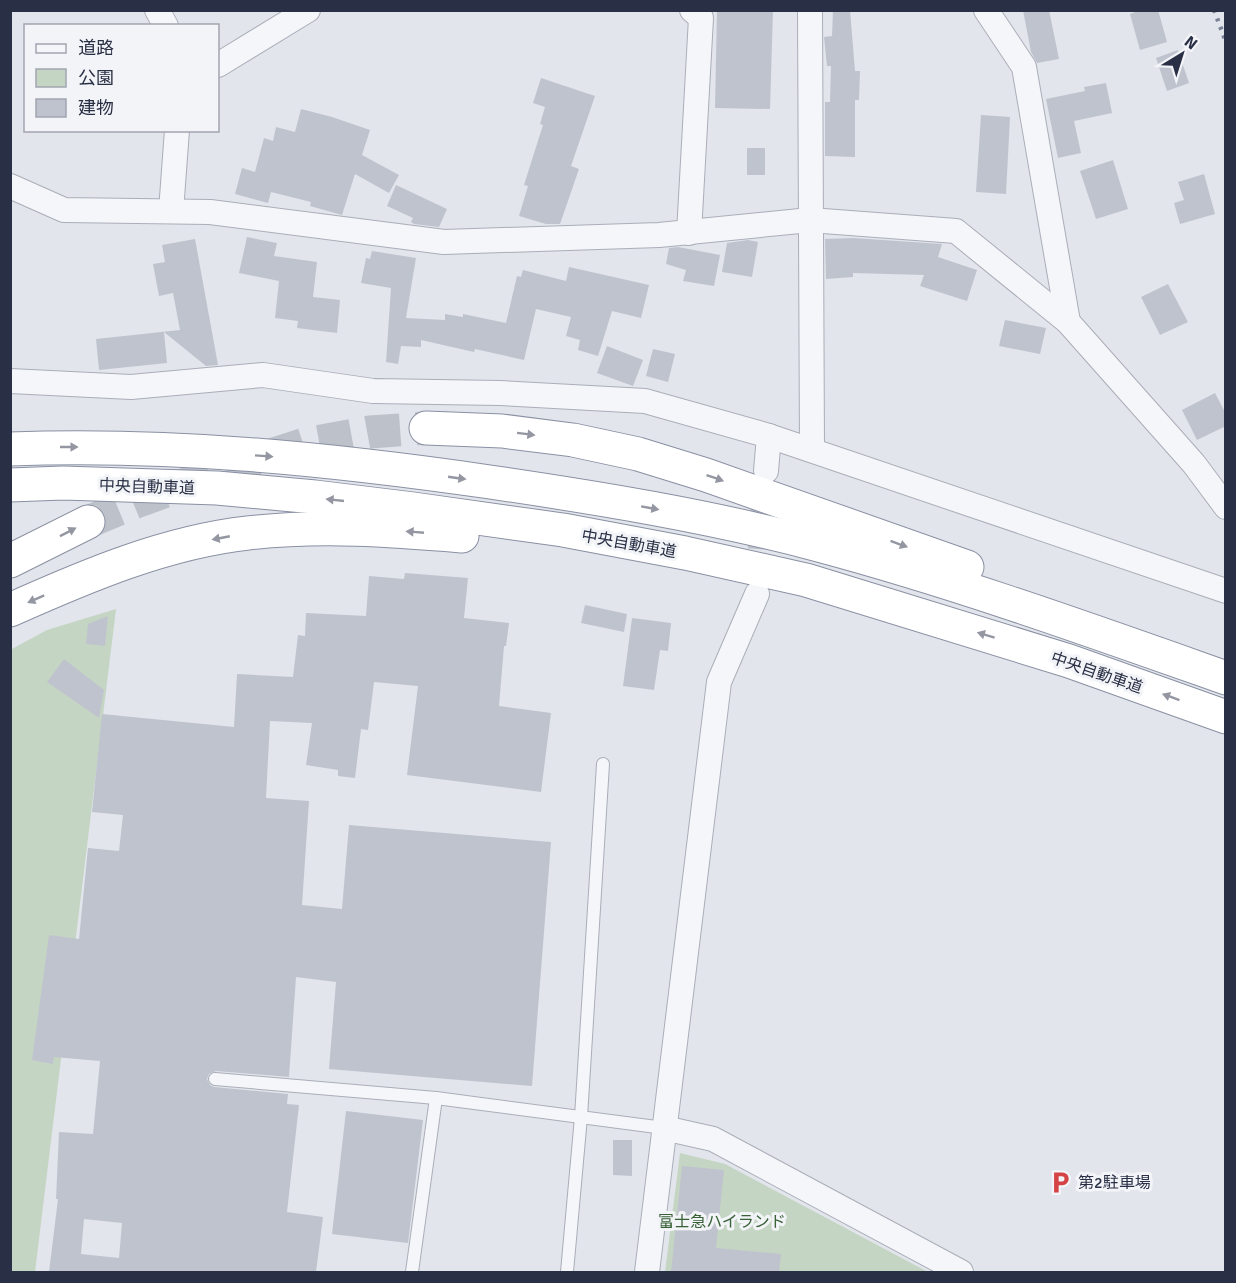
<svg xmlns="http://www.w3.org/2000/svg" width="1236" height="1283" font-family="Signika,'Noto Sans JP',sans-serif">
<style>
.green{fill:#c5d5c3}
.building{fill:#bfc3ce;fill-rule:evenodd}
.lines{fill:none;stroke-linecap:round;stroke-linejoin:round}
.street-tunnel{stroke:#bdc1ca;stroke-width:24;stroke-dasharray:24 12;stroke-linecap:butt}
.highway-tunnel{stroke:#bdc1ca;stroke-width:33;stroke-dasharray:33 16;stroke-linecap:butt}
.lane-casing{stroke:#aaaeb9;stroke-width:14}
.street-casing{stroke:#aaaeb9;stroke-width:26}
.highway-casing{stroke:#8990a3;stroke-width:35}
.lane{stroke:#f5f6f9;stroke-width:12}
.street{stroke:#f5f6f9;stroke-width:24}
.highway{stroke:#fff;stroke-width:33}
.rail{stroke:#7b8196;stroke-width:4.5;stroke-dasharray:3 6;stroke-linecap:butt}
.oneway{fill:#9497a2}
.labels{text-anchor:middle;stroke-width:6;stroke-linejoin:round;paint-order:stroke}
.street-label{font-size:16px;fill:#292f44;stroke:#f2f4f8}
.poi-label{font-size:16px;fill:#292f44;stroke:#f2f4f8;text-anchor:start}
.park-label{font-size:16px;fill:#386136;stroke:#f2f4f8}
</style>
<rect width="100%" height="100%" fill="#e2e5eb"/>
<!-- green -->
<g class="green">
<polygon points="116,609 35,1272 10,1272 10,650 47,630"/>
<polygon points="680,1153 725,1164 928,1272 665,1272"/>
</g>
<!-- building -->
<g class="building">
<polygon points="717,10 773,10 770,109 715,108"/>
<polygon points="833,10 850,10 855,71 860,71 859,100 855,100 855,157 825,156 825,102 830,102 831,66 827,66 824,37 832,36"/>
<polygon points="1023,10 1049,10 1059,59 1037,63 1031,52"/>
<polygon points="1141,10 1158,10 1167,42 1140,50 1130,14"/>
<polygon points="1178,50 1189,83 1167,91 1156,58"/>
<polygon points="541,78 595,96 571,166 579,169 560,224 546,224 519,216 528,186 524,185 543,125 540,124 545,107 533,103"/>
<polygon points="1106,83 1112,113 1074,121 1081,153 1058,158 1046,99 1085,91 1084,87"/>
<polygon points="301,109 332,117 370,130 362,155 399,175 389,193 355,174 342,215 310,206 311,202 271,192 268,203 235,194 242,168 255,172 264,138 273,141 276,127 295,132"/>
<polygon points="981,115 1010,117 1006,194 976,192"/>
<rect x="747" y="148" width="18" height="27"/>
<polygon points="1113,160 1128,209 1096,219 1080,171"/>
<polygon points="1204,174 1215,214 1180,224 1174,203 1184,200 1178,182"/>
<polygon points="396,185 447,209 439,227 414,224 411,222 413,218 387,206"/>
<polygon points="247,237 277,243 274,256 317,262 313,297 340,300 337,333 297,328 298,321 275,318 279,281 239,273"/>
<polygon points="853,238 942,244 938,257 977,270 967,301 920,286 924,275 853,273 853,277 826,279 825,239"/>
<polygon points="195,239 218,365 206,366 164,332 167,363 99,370 96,339 180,330 173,293 159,296 153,264 165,262 162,245"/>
<polygon points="748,240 758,242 752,277 722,272 727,243"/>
<polygon points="678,247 720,255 714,286 683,281 686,270 666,264 669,248"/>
<polygon points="372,251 416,258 406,318 445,320 445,314 463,317 463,314 506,323 517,276 521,277 523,270 566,281 569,267 649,285 641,318 612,311 598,356 578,350 580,340 566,336 571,317 536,309 524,360 475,349 474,352 421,340 421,347 401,346 398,364 386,362 391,288 361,283 366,258 370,259"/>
<polygon points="1168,284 1188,322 1160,335 1141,297"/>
<polygon points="1005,320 1046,328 1040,354 999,346"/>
<polygon points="607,346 643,360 633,386 597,373"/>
<polygon points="653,349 675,354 668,382 646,376"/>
<polygon points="1215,393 1226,414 1226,426 1197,440 1182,410"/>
<path d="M405 573 468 578 464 618 509 623 506 646H504L499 706 551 713 541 792 407 775 418 686 374 682 368 730 361 729 355 778 338 776V770L306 765 312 723 270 721 266 798 309 801 302 905 342 909 349 825 551 842 532 1086 329 1069 336 982 296 977 289 1077 216 1071 209 1074 207 1079 210 1085 214 1087 288 1094 287 1104 299 1105 287 1212 323 1217 316 1272H49L58 1199H56L59 1132 93 1134 100 1061 54 1057 53 1064 32 1060 49 935 79 939 88 848 119 851 123 815 92 812 102 714 234 727 237 674 293 677 298 635 305 636 306 613 366 616 369 576 404 579ZM84 1219 122 1223 119 1258 81 1254Z"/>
<polygon points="585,605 627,614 624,632 581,623"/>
<polygon points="108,616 105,646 86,644 88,624"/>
<polygon points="632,618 671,623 668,651 660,650 654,690 623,686"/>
<polygon points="64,659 104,690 99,718 47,682"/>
<polygon points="346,1111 423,1120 408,1243 332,1234"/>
<polygon points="613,1140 632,1140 632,1176 613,1175"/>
<polygon points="682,1166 724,1170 716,1248 781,1254 779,1272 671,1272"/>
</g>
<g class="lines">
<!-- street-tunnel -->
<polyline class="street-tunnel" points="757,585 765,479"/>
<!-- highway-tunnel -->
<polyline class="highway-tunnel" points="88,522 136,502 219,472 305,444 370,432 426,428"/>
<defs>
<g id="lane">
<polyline points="215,1079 436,1098 664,1128"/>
<polyline points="412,1272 436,1098"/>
<polyline points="567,1272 581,1117 603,764"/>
</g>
<g id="street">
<polyline points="157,10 166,26"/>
<polyline points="810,10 812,450"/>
<polyline points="986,10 1024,67 1068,322"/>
<polyline points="218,65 308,10"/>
<polyline points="10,186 64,210 210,212 444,242 659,235 810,220 956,231 1068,322 1194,464 1226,507"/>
<polyline points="171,211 177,130"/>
<polyline points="689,233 701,18 692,10"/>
<polyline points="10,381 131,387 263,375 373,391 500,393 645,401 769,436 1226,591"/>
<polyline points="766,471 769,436"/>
<polyline points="664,1128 713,1139 961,1272"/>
<polyline points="647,1272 719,682 757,594"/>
</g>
<g id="highway">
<polyline points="426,428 502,431 573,440 638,454 706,475 967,567"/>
<path d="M10 449C171 443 331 459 490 482 599 498 709 516 815 544 954 581 1090 630 1226 678"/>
<polyline points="10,485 63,483 217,488 315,497 413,509 563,530 685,553 806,580 1069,661 1226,717"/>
<polyline points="10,561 88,522"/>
<path d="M10 610C86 576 166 542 248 533 320 525 391 530 462 536"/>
</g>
</defs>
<!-- lane casing -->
<use href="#lane" class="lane-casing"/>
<!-- street casing -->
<use href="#street" class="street-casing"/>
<!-- highway casing -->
<use href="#highway" class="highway-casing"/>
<!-- lane -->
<use href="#lane" class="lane"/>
<!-- street -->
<use href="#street" class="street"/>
<!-- highway -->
<use href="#highway" class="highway"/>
<!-- rail -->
<polyline class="rail" points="1214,10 1226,42"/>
</g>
<!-- one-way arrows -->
<defs><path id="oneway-solid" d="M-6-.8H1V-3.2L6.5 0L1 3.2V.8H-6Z" transform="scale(1.5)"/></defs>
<g class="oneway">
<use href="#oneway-solid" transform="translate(526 434) rotate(7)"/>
<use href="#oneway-solid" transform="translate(69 447)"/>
<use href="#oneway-solid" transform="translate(264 456) rotate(4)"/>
<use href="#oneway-solid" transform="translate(457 478) rotate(8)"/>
<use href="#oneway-solid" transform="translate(715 478) rotate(19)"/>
<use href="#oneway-solid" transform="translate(335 500) rotate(-174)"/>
<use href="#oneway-solid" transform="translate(650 508) rotate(10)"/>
<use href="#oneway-solid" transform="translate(68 532) rotate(-27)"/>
<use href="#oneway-solid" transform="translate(415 532) rotate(-175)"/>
<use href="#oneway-solid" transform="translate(221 538) rotate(169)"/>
<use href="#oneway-solid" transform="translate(899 544) rotate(20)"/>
<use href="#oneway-solid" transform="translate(36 599) rotate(156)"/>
<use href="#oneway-solid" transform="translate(986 635) rotate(-163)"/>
<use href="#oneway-solid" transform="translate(1171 697) rotate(-160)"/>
</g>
<!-- icons -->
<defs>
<symbol id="parking-bare" viewBox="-9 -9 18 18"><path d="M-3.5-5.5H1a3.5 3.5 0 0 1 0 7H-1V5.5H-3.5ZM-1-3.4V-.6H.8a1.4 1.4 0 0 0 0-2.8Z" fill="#d54345" stroke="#f2f4f8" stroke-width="2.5" paint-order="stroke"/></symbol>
</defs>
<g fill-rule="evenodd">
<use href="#parking-bare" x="1044" y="1166" width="33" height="33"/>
</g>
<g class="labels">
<!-- street labels -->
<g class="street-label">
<text transform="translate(147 486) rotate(2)" y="6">中央自動車道</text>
<text transform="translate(629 543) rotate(10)" y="6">中央自動車道</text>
<text transform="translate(1097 672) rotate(19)" y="6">中央自動車道</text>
</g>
<!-- poi labels -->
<g class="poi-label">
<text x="1078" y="1188">第2駐車場</text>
</g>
<!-- park labels -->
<g class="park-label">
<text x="722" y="1227">富士急ハイランド</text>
</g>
</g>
<!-- border -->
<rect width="1236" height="1283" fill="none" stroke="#292f44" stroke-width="24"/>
<!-- legend -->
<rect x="24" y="24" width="195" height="108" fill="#f2f4f8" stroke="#a2a5b0" stroke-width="1.5"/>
<rect x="36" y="44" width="30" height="9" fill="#f5f6f9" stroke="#a2a5b0" stroke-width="1.5"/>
<text x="78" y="54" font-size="18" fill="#292f44">道路</text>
<rect x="36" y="69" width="30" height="18" fill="#c5d5c3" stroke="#a2a5b0" stroke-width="1.5"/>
<text x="78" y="84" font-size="18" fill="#292f44">公園</text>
<rect x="36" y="99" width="30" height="18" fill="#bfc3ce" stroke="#a2a5b0" stroke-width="1.5"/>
<text x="78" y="114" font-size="18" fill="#292f44">建物</text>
<!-- north arrow -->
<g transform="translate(1182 54) rotate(38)" stroke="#f2f4f8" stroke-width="4.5" paint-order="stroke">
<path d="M0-4.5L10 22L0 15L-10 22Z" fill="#292f44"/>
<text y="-9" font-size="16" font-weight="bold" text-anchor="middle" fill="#292f44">N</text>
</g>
</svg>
